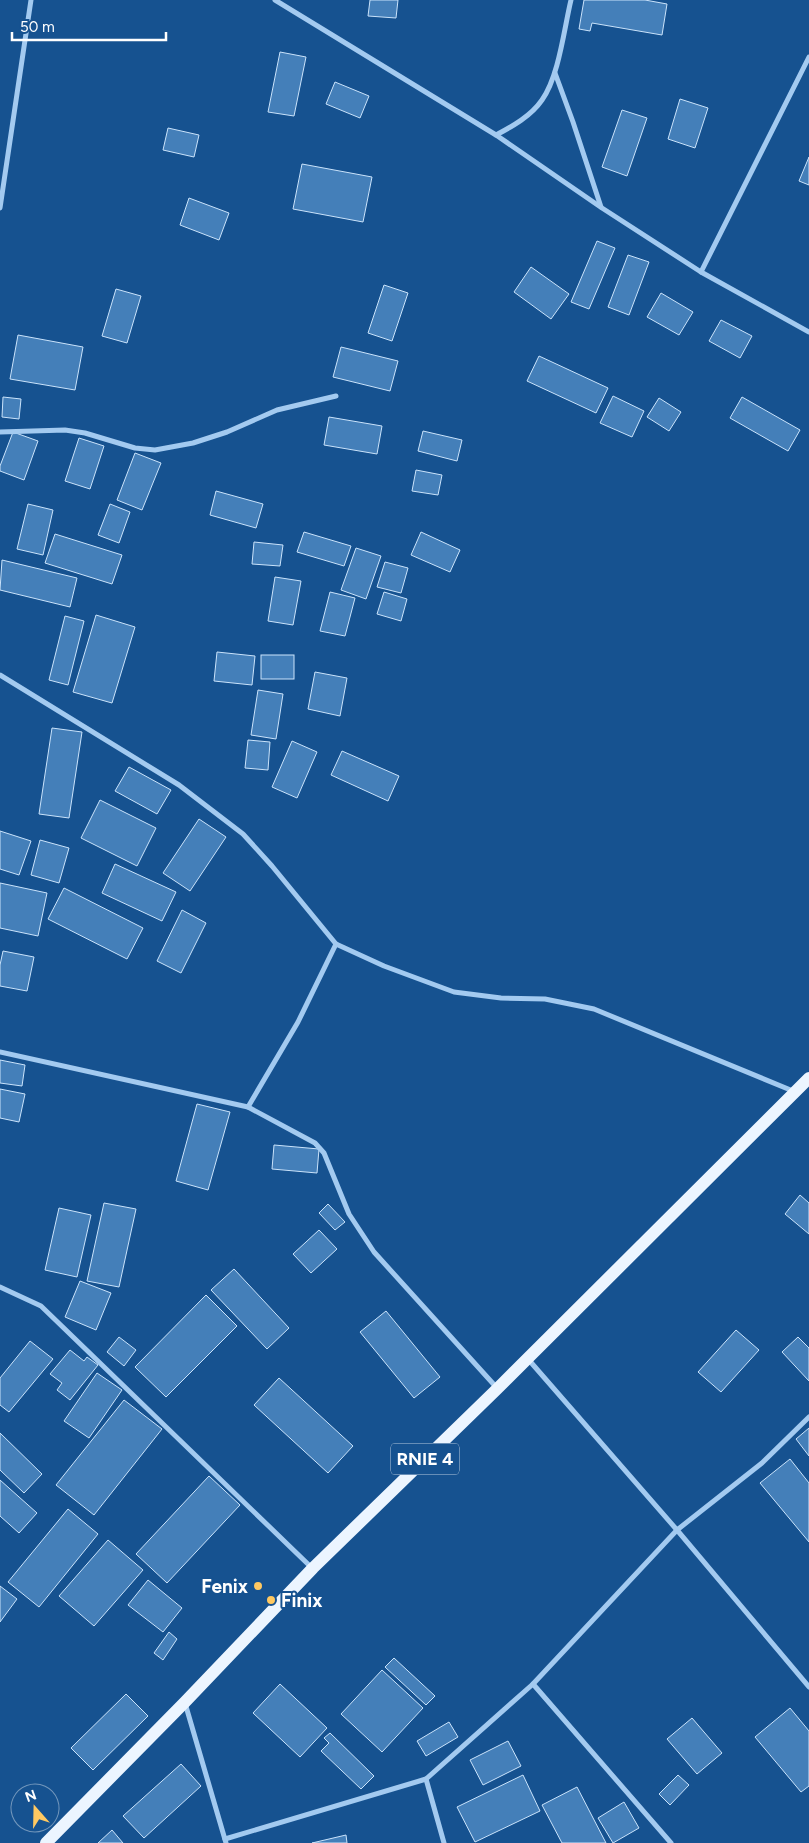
<svg xmlns="http://www.w3.org/2000/svg" width="809" height="1843" font-family="Figtree,sans-serif">
<style>
.building{fill:#447fb9;stroke:#cae3fb}
.lines{fill:none;stroke-linecap:round;stroke-linejoin:round}
.minor{stroke:#a3caf0;stroke-width:5}
.primary{stroke:#ecf5ff;stroke-width:12}
.poi-dot{fill:#ffc962;stroke:#165290;stroke-width:2}
.labels{text-anchor:middle;stroke-width:4;stroke-linejoin:round;paint-order:stroke}
.shield{fill:#165290;stroke:#b9cbde;stroke-width:1}
.shield-label{font-size:18px;font-weight:bold;fill:#fff}
.poi-label{font-size:19px;font-weight:bold;fill:#fff;stroke:#165290;text-anchor:end}
</style>
<rect width="100%" height="100%" fill="#165290"/>
<!-- building -->
<g class="building">
<polygon points="370,0 398,0 396,18 368,16"/>
<polygon points="584,0 645,0 667,4 662,35 592,23 590,31 579,29"/>
<polygon points="280,52 306,57 294,116 268,112"/>
<polygon points="335,82 369,96 360,118 326,104"/>
<polygon points="680,99 708,108 695,148 668,139"/>
<polygon points="622,110 647,118 627,176 602,167"/>
<polygon points="168,128 199,135 194,157 163,150"/>
<polygon points="809,157 809,185 799,181"/>
<polygon points="302,164 372,177 363,222 293,209"/>
<polygon points="189,198 229,213 219,240 180,225"/>
<polygon points="597,241 615,248 589,309 571,302"/>
<polygon points="628,255 649,262 629,315 608,307"/>
<polygon points="531,267 569,294 551,319 514,292"/>
<polygon points="384,285 408,293 392,341 368,333"/>
<polygon points="116,289 141,296 127,343 102,336"/>
<polygon points="661,293 693,312 679,335 647,317"/>
<polygon points="721,320 752,336 740,358 709,341"/>
<polygon points="18,335 83,347 75,390 10,379"/>
<polygon points="341,347 398,361 390,391 333,377"/>
<polygon points="539,356 608,388 596,413 527,381"/>
<polygon points="613,396 644,411 632,437 600,423"/>
<polygon points="3,397 21,399 19,419 2,417"/>
<polygon points="742,397 800,430 788,451 730,418"/>
<polygon points="659,398 681,412 669,431 647,417"/>
<polygon points="329,417 382,426 377,454 324,445"/>
<polygon points="423,431 462,440 457,461 418,451"/>
<polygon points="13,432 38,441 24,480 0,471 0,466"/>
<polygon points="79,438 104,446 90,489 65,481"/>
<polygon points="135,453 161,463 142,510 117,500"/>
<polygon points="416,470 442,475 438,495 412,491"/>
<polygon points="216,491 263,504 256,528 210,515"/>
<polygon points="28,504 53,510 43,555 17,549"/>
<polygon points="110,504 130,512 119,543 98,535"/>
<polygon points="304,532 351,546 344,566 297,552"/>
<polygon points="421,532 460,550 450,572 411,555"/>
<polygon points="55,534 122,555 112,584 45,563"/>
<polygon points="254,542 283,545 280,566 252,564"/>
<polygon points="356,548 381,556 366,599 341,590"/>
<polygon points="2,560 77,578 70,607 0,590"/>
<polygon points="385,562 408,568 401,593 377,587"/>
<polygon points="275,577 301,581 293,625 268,621"/>
<polygon points="330,592 355,598 345,636 320,631"/>
<polygon points="384,592 407,599 401,621 377,614"/>
<polygon points="96,615 135,627 112,703 73,692"/>
<polygon points="65,616 84,621 68,685 49,680"/>
<polygon points="217,652 255,656 252,685 214,681"/>
<rect x="261" y="655" width="33" height="24"/>
<polygon points="315,672 347,678 340,716 308,709"/>
<polygon points="258,690 283,694 276,739 251,735"/>
<polygon points="52,728 82,732 69,818 39,814"/>
<polygon points="248,740 270,742 268,770 245,768"/>
<polygon points="292,741 317,752 297,798 272,787"/>
<polygon points="342,751 399,776 388,801 331,775"/>
<polygon points="129,767 171,790 157,814 115,791"/>
<polygon points="100,800 156,828 137,866 81,838"/>
<polygon points="199,819 226,837 190,891 163,873"/>
<polygon points="0,831 31,841 19,875 0,869"/>
<polygon points="40,840 69,848 59,883 31,875"/>
<polygon points="115,864 176,892 162,921 102,893"/>
<polygon points="0,883 47,893 38,936 0,928"/>
<polygon points="64,888 143,928 127,959 48,919"/>
<polygon points="182,910 206,923 181,973 157,961"/>
<polygon points="3,951 34,957 27,991 0,986 0,965"/>
<polygon points="0,1060 25,1065 22,1086 0,1083"/>
<polygon points="0,1089 25,1094 19,1122 0,1118"/>
<polygon points="197,1104 230,1112 208,1190 176,1181"/>
<polygon points="274,1145 319,1149 317,1173 272,1169"/>
<polygon points="800,1195 809,1203 809,1234 785,1214"/>
<polygon points="104,1203 136,1209 119,1287 87,1281"/>
<polygon points="328,1204 345,1222 335,1230 319,1213"/>
<polygon points="59,1208 91,1215 77,1277 45,1270"/>
<polygon points="319,1230 337,1249 311,1273 293,1254"/>
<polygon points="234,1269 289,1328 267,1349 211,1290"/>
<polygon points="80,1281 111,1293 96,1330 65,1317"/>
<polygon points="206,1295 237,1326 166,1397 135,1367"/>
<polygon points="386,1311 440,1377 414,1398 360,1332"/>
<polygon points="736,1330 759,1350 721,1392 698,1372"/>
<polygon points="119,1337 136,1350 124,1366 107,1352"/>
<polygon points="798,1337 809,1348 809,1381 782,1352"/>
<polygon points="30,1341 53,1359 9,1412 0,1405 0,1378"/>
<polygon points="70,1350 84,1361 87,1357 98,1365 70,1400 57,1390 62,1383 50,1374"/>
<polygon points="97,1373 122,1390 89,1438 64,1421"/>
<polygon points="279,1378 353,1446 328,1473 254,1405"/>
<polygon points="124,1400 162,1429 94,1515 56,1485"/>
<polygon points="809,1428 809,1456 796,1439"/>
<polygon points="0,1433 42,1474 24,1493 0,1470"/>
<polygon points="790,1459 809,1483 809,1542 760,1483"/>
<polygon points="209,1476 240,1505 167,1583 136,1554"/>
<polygon points="0,1480 37,1513 19,1533 0,1516"/>
<polygon points="68,1509 98,1534 39,1607 8,1582"/>
<polygon points="108,1540 143,1570 94,1626 59,1596"/>
<polygon points="148,1580 182,1608 163,1632 128,1605"/>
<polygon points="0,1586 17,1599 0,1622"/>
<polygon points="169,1632 177,1639 163,1660 154,1653"/>
<polygon points="394,1658 435,1696 426,1705 385,1667"/>
<polygon points="382,1670 423,1708 382,1752 341,1714"/>
<polygon points="280,1684 327,1728 300,1757 253,1713"/>
<polygon points="126,1694 148,1716 93,1770 71,1748"/>
<polygon points="790,1708 809,1731 809,1786 801,1792 755,1737"/>
<polygon points="692,1718 722,1753 697,1774 667,1739"/>
<polygon points="449,1722 458,1737 426,1756 417,1741"/>
<polygon points="330,1733 374,1776 361,1789 321,1751 329,1743 324,1738"/>
<polygon points="508,1741 521,1766 483,1785 470,1760"/>
<polygon points="181,1764 201,1786 144,1838 123,1816"/>
<polygon points="523,1775 540,1811 475,1842 457,1807"/>
<polygon points="678,1775 689,1785 670,1805 659,1794"/>
<polygon points="577,1787 606,1843 562,1843 542,1805"/>
<polygon points="624,1802 639,1828 613,1843 598,1818"/>
<polygon points="112,1830 123,1843 98,1843"/>
<polygon points="346,1835 347,1843 312,1843"/>
</g>
<g class="lines">
<!-- minor -->
<g class="minor">
<polyline points="275,0 496,135 602,208 701,272 809,332"/>
<polyline points="555,73 573,122 601,207"/>
<path d="M496 135C513 126 531 116 542 100 559 76 564 29 571 0"/>
<polyline points="0,208 31,0"/>
<polyline points="701,272 809,57"/>
<polyline points="0,432 65,430 85,433 135,448 155,450 193,443 227,432 277,410 336,396"/>
<polyline points="0,675 179,785 243,834 272,866 336,944 384,966 454,992 501,998 545,999 594,1009 793,1091"/>
<polyline points="0,1052 248,1107 315,1143 324,1153 349,1214 374,1252 497,1388"/>
<polyline points="248,1107 298,1022 336,944"/>
<polyline points="0,1287 41,1306 312,1568"/>
<polyline points="528,1359 677,1530 809,1687"/>
<polyline points="533,1684 671,1843"/>
<polyline points="185,1703 226,1843"/>
<polyline points="426,1779 444,1843"/>
<polyline points="225,1839 426,1779 533,1684 677,1530 762,1463 809,1417"/>
</g>
<!-- primary -->
<polyline class="primary" points="46,1843 185,1702 313,1568 497,1389 809,1078"/>
</g>
<!-- markers -->
<g class="poi-dot">
<circle cx="258" cy="1586" r="5"/>
<circle cx="271" cy="1600" r="5"/>
</g>
<g class="labels">
<!-- shield labels -->
<rect class="shield" x="391" y="1443.5" width="68" height="31" rx="4"/>
<g class="shield-label">
<text x="425" y="1465">RNIE 4</text>
</g>
<!-- poi labels -->
<g class="poi-label">
<text x="248" y="1593">Fenix</text>
<text x="281" y="1607" text-anchor="start">Finix</text>
</g>
</g>
<!-- north arrow -->
<g transform="translate(35 1808) rotate(340)"><circle r="24" fill="#165290" stroke="#7397bc"/>
<path d="M0-4L9 19L0 12L-9 19Z" fill="#ffc962"/>
<text y="-8" font-size="14" font-weight="bold" text-anchor="middle" fill="#ffffff">N</text>
</g>
<!-- scale -->
<path d="M12 32v8h154v-8" fill="none" stroke="#ffffff" stroke-width="2.5"/>
<text x="20" y="32" font-size="15" fill="#ffffff" stroke="#165290" stroke-width="4" paint-order="stroke">50 m</text>
</svg>
